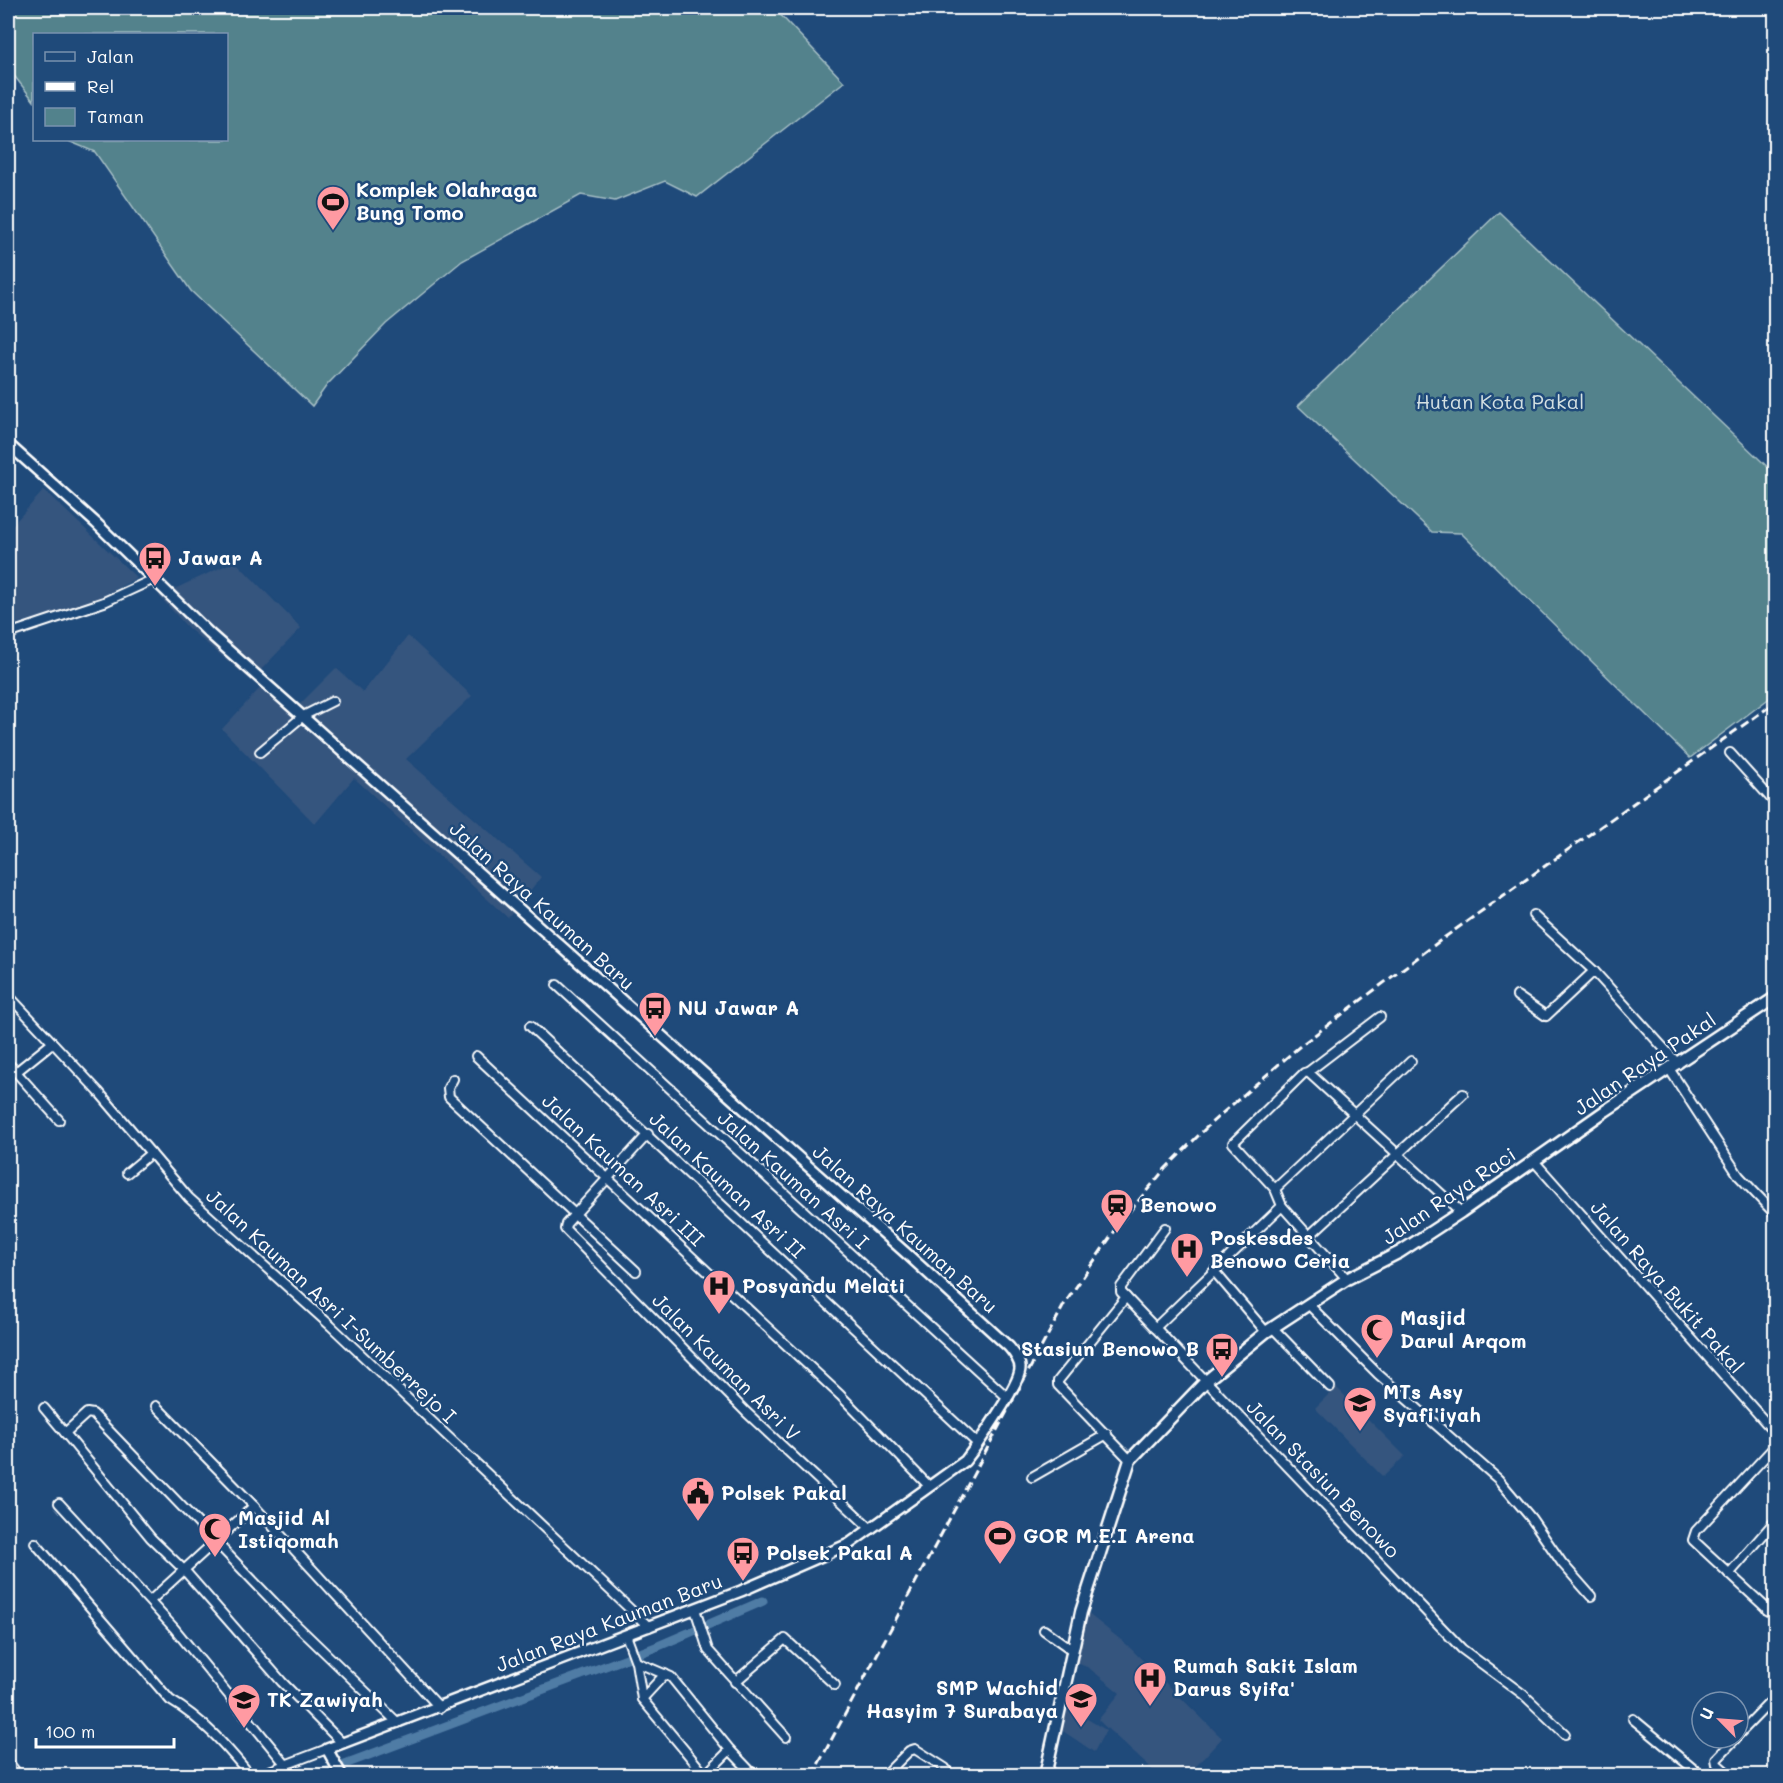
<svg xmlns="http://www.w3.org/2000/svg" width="1783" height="1783" font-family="Mali,sans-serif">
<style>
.built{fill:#34547e}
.green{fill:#52828c;stroke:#a8c0c6;stroke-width:1.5}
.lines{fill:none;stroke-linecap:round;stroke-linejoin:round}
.canal{stroke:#507ba5;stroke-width:9}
.minor-casing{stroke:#fff;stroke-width:12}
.tertiary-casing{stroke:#fff;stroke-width:14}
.secondary-casing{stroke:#fff;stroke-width:15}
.minor{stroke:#1f4a7a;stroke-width:8}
.tertiary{stroke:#1f4a7a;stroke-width:9}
.secondary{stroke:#1f4a7a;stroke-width:10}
.rail{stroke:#fff;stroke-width:3;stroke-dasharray:9 4.5;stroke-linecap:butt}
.labels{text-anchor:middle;stroke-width:5;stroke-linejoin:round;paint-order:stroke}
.poi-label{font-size:20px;font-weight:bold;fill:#fff;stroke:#1f4a7a;text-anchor:start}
.park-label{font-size:20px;fill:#d4e0e2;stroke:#1f4a7a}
.street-label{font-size:20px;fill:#fff;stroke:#1f4a7a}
</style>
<rect width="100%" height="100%" fill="#1f4a7a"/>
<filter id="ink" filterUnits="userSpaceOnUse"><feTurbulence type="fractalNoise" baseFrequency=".0167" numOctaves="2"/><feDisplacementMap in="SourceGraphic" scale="12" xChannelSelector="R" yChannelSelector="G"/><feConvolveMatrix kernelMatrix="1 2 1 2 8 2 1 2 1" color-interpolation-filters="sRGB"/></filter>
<g filter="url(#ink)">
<!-- built -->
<g class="built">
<polygon points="44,490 137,578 91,602 16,624 8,607 8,530"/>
<polygon points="235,561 301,628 260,671 300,704 336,668 363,692 408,636 472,696 406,759 541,877 508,918 354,778 315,824 222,729 260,688 188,628 159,596"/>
<polygon points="1336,1387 1405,1456 1383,1477 1315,1408"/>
<polygon points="1086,1612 1126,1644 1222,1738 1188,1775 1158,1775 1098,1720 1120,1693 1089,1668 1072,1661"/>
<polygon points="1067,1707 1106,1730 1094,1752 1060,1729"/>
</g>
<!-- green -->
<g class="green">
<polygon points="8,8 774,8 844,82 697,197 665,181 615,201 581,195 462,261 386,324 327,385 312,406 191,291 95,152 66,140 226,140 226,34 34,34 34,101 8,68"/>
<polygon points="1499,212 1775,474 1775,694 1690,758 1461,533 1432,532 1298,406"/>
</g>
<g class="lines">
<!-- canal -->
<polyline class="canal" points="313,1776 656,1647 763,1601"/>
<defs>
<g id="minor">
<polyline points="8,634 104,602 154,579"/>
<polyline points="260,752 303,716 333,701"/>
<polyline points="1730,753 1776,804"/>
<polyline points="1533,915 1594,971"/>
<polyline points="557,985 1007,1397"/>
<polyline points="8,995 98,1091 189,1198 331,1326 649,1627"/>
<polyline points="1517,996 1546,1016 1594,971 1678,1064"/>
<polyline points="530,1026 978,1444"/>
<polyline points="476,1056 840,1395 928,1485"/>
<polyline points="8,1063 16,1072 52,1043"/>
<polyline points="1670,1070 1739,1176 1776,1215"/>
<polyline points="16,1072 59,1120"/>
<polyline points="1308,1072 1380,1017"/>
<polyline points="453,1079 448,1088 449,1097 636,1271"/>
<polyline points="648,1134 566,1224 565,1229 746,1412 871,1529"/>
<polyline points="1534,1161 1776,1434"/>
<polyline points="127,1173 151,1153"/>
<polyline points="1275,1189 1411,1061"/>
<polyline points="1165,1228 1121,1287 1121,1292 1462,1649 1524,1695 1565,1734"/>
<polyline points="1309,1236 1463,1094"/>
<polyline points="1214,1271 1266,1332"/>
<polyline points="1347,1279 1282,1206 1275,1189 1233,1143 1304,1073 1308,1072 1461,1212"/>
<polyline points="1126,1297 1058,1381 1058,1385 1130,1460"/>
<polyline points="1308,1304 1378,1374 1498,1479 1531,1518 1562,1563 1591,1596"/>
<polyline points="1155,1328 1282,1206"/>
<polyline points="1273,1328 1330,1387"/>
<polyline points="156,1406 254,1506 440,1708"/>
<polyline points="44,1408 65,1433 87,1413 93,1414 287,1616 398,1723"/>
<polyline points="65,1433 151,1538 185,1571 282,1682 342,1743"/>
<polyline points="1776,1445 1696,1531 1693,1540 1776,1617"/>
<polyline points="1032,1477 1107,1434"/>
<polyline points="59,1503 174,1628 286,1765"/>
<path d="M35 1543 170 1700C204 1720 226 1746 251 1776"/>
<polyline points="1729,1574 1776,1520"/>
<polyline points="150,1601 254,1506"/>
<polyline points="695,1609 708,1650 786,1737"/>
<polyline points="1767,1610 1776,1601"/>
<polyline points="1044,1630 1072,1650"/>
<polyline points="626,1635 636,1662"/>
<polyline points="735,1682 785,1639 835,1685"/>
<polyline points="642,1699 665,1674"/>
<polyline points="1633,1719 1702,1776"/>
<polyline points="1738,1735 1776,1696"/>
<polyline points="8,1762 19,1776"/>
<polyline points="705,1775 730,1750"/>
<polyline points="256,1776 327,1749"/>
<polyline points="706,1776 642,1699 636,1662 671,1677 730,1750 755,1776"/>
<polyline points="884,1776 909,1751 915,1749 945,1768 950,1776"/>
<polyline points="1731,1776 1717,1764 1716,1759 1736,1738"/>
<polyline points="1771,1776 1776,1770"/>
</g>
<path id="tertiary" d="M8 444 96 523 210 634 907 1254 1009 1347C1014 1353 1020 1360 1020 1368 1021 1383 976 1447 965 1461L849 1544 741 1591 327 1749 342 1776"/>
<polyline id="secondary" points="1045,1776 1081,1612 1130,1460 1206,1381 1266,1332 1347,1279 1400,1252 1461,1212 1605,1111 1776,997"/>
</defs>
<!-- minor casing -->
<use href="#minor" class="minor-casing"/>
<!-- tertiary casing -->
<use href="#tertiary" class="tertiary-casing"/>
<!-- secondary casing -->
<use href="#secondary" class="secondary-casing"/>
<!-- minor -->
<use href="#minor" class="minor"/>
<!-- tertiary -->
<use href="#tertiary" class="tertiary"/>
<!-- secondary -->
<use href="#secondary" class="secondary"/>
<!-- rail -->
<polyline class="rail" points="812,1776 1065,1303 1123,1219 1165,1169 1211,1123 1300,1046 1445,937 1776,702"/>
</g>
</g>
<!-- icons -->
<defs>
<symbol id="stadium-pin" viewBox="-11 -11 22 30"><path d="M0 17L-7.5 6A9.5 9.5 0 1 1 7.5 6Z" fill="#ff9aa2" stroke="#1f4a7a"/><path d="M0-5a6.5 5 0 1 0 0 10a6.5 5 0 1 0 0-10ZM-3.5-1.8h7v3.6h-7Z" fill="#111"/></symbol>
<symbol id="bus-pin" viewBox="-11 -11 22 30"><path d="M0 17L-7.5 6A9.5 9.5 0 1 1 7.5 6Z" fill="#ff9aa2" stroke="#1f4a7a"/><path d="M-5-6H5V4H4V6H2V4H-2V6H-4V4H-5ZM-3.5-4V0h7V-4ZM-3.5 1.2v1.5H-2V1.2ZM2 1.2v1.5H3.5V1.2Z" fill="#111"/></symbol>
<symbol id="station-pin" viewBox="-11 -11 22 30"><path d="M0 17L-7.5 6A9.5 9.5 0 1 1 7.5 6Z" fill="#ff9aa2" stroke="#1f4a7a"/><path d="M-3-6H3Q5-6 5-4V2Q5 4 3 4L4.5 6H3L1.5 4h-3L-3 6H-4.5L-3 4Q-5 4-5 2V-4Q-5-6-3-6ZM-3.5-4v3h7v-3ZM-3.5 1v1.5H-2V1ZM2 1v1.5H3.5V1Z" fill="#111"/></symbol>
<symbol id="hospital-pin" viewBox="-11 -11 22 30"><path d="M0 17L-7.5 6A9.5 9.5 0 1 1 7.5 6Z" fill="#ff9aa2" stroke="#1f4a7a"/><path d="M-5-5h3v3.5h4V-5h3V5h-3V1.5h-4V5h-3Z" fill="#111"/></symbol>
<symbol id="mosque-pin" viewBox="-11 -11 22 30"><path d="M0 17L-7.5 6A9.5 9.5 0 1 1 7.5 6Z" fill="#ff9aa2" stroke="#1f4a7a"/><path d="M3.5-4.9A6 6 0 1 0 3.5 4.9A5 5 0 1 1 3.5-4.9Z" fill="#111"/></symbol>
<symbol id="school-pin" viewBox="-11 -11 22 30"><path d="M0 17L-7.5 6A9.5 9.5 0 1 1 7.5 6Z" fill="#ff9aa2" stroke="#1f4a7a"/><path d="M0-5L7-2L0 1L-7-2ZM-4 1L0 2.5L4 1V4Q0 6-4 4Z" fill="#111"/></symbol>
<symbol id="civic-pin" viewBox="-11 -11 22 30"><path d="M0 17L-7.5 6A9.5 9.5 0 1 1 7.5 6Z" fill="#ff9aa2" stroke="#1f4a7a"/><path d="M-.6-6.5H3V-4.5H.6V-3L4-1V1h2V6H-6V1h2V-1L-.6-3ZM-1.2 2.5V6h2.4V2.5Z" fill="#111"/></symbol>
</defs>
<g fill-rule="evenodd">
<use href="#stadium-pin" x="314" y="183" width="38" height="52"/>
<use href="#bus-pin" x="136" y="539" width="38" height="52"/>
<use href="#bus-pin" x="636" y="989" width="38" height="52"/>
<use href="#station-pin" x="1098" y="1186" width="38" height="52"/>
<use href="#hospital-pin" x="1168" y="1230" width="38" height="52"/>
<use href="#hospital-pin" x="700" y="1267" width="38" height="52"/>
<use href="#mosque-pin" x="1358" y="1311" width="38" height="52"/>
<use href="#bus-pin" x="1203" y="1330" width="38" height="52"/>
<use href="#school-pin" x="1341" y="1384" width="38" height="52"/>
<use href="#civic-pin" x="679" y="1474" width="38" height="52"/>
<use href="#mosque-pin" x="196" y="1510" width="38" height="52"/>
<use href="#stadium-pin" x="981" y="1517" width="38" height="52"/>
<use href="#bus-pin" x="724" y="1534" width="38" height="52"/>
<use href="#hospital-pin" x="1131" y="1659" width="38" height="52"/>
<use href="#school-pin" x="1062" y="1680" width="38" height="52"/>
<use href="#school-pin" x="225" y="1681" width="38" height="52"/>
</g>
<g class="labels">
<!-- poi labels -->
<g class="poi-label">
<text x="356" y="197">Komplek Olahraga<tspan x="356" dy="23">Bung Tomo</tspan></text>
<text x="178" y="565">Jawar A</text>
<text x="678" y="1015">NU Jawar A</text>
<text x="1140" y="1212">Benowo</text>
<text x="1210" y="1245">Poskesdes<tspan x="1210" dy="23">Benowo Ceria</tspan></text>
<text x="742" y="1293">Posyandu Melati</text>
<text x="1400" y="1325">Masjid<tspan x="1400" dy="23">Darul Arqom</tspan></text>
<text x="1199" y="1356" text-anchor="end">Stasiun Benowo B</text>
<text x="1383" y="1399">MTs Asy<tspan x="1383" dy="23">Syafi'iyah</tspan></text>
<text x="721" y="1500">Polsek Pakal</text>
<text x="238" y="1525">Masjid Al<tspan x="238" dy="23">Istiqomah</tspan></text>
<text x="1023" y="1543">GOR M.E.I Arena</text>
<text x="766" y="1560">Polsek Pakal A</text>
<text x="1173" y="1673">Rumah Sakit Islam<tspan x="1173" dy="23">Darus Syifa'</tspan></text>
<text x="1058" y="1695" text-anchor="end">SMP Wachid<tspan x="1058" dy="23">Hasyim 7 Surabaya</tspan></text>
<text x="267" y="1707">TK Zawiyah</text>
</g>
<!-- park labels -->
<g class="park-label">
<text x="1500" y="409">Hutan Kota Pakal</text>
</g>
<!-- street labels -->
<g class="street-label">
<text transform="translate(542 906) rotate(42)" y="7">Jalan Raya Kauman Baru</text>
<text transform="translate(1645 1064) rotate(-34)" y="7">Jalan Raya Pakal</text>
<text transform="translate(623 1170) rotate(43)" y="7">Jalan Kauman Asri III</text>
<text transform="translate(793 1180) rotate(42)" y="7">Jalan Kauman Asri I</text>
<text transform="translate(727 1185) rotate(43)" y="7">Jalan Kauman Asri II</text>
<text transform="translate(1449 1196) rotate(-34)" y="7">Jalan Raya Raci</text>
<text transform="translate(905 1229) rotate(42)" y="7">Jalan Raya Kauman Baru</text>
<text transform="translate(1667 1287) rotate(49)" y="7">Jalan Raya Bukit Pakal</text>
<text transform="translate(331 1306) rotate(43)" y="7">Jalan Kauman Asri I-Sumberrejo I</text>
<text transform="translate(726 1367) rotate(45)" y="7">Jalan Kauman Asri V</text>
<text transform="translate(1323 1479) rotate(46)" y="7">Jalan Stasiun Benowo</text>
<text transform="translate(609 1623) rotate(-21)" y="7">Jalan Raya Kauman Baru</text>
</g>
</g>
<!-- margin -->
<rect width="1783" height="1783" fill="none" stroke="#1f4a7a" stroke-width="30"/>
<rect x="15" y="15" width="1753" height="1753" fill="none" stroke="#fff" stroke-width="2" filter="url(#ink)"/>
<!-- legend -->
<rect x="33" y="33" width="195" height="108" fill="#1f4a7a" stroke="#7992af" stroke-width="1.5"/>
<rect x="45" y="52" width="30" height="9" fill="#1f4a7a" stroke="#7992af" stroke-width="1.5"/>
<text x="87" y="63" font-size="18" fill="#ffffff">Jalan</text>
<rect x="45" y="82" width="30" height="9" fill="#ffffff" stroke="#7992af" stroke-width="1.5"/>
<text x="87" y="93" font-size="18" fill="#ffffff">Rel</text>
<rect x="45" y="108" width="30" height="18" fill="#52828c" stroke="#7992af" stroke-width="1.5"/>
<text x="87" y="123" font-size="18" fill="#ffffff">Taman</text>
<!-- north arrow -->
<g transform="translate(1720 1720) rotate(295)"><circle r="28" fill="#1f4a7a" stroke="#7992af" stroke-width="1.5"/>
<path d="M0-4.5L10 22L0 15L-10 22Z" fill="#ff9aa2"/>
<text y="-9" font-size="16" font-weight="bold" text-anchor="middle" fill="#ffffff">U</text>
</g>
<!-- scale -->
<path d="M36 1738v9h138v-9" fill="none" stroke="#ffffff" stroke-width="3"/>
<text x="45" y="1738" font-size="18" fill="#ffffff" stroke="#1f4a7a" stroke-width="4.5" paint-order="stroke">100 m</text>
</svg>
